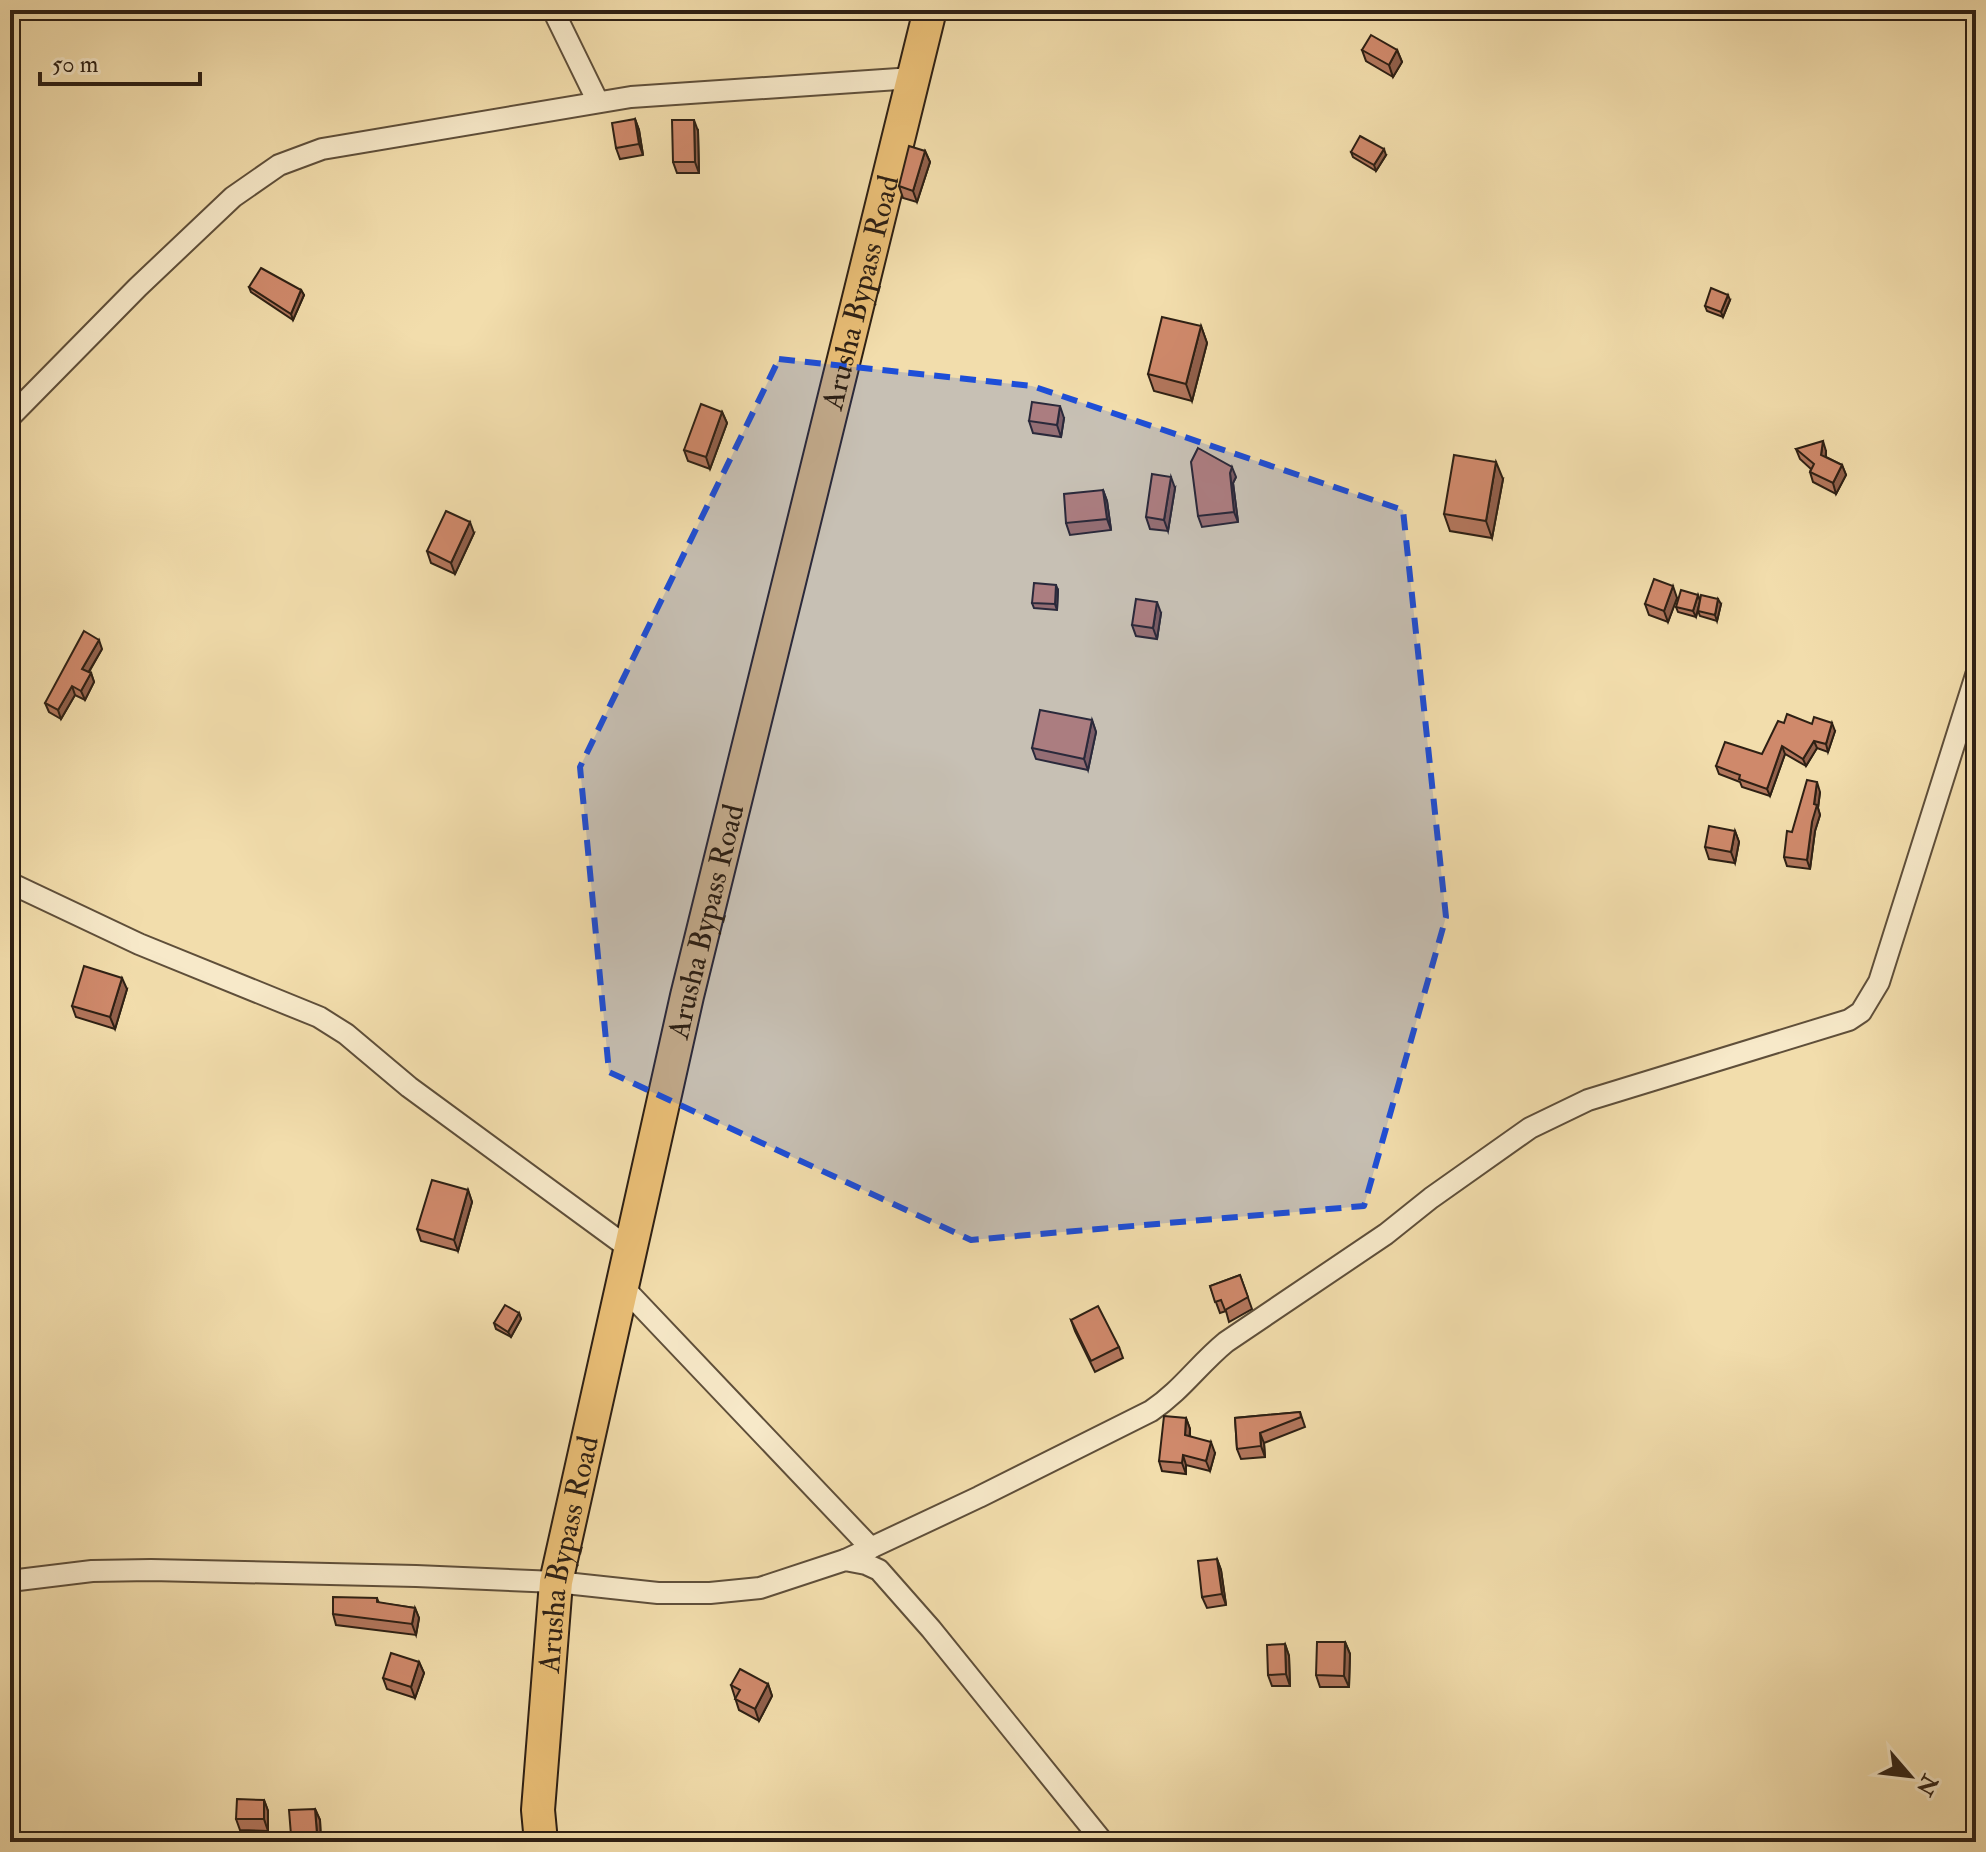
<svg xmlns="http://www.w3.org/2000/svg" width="1986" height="1852" font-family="'IM FELL Double Pica',serif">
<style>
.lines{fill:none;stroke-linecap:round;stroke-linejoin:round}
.minor-casing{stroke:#5f4f3a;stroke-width:24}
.primary-casing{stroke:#2e2014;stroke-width:36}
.minor{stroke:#f7e9c9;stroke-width:20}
.primary{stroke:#e9be76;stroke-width:32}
.wall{fill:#b2765c;stroke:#2e2014;stroke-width:2}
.shaded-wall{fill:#91604b;stroke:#2e2014;stroke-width:2}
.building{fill:#cf896b;stroke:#2e2014;stroke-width:2}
.marked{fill:#1d4ed8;fill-opacity:0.2;stroke:#1d4ed8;stroke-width:6;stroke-dasharray:16 10;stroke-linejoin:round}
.labels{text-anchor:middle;stroke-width:6;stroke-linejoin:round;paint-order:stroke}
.street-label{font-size:30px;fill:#2e2014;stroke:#f7e9c9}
</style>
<rect width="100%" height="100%" fill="#f2ddac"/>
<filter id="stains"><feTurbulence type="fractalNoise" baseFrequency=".0025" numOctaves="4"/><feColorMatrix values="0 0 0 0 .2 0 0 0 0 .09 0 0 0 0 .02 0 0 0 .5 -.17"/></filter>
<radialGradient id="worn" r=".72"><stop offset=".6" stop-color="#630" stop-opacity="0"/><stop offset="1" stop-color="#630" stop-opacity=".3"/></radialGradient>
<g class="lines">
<defs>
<g id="minor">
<polyline points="553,10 598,102"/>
<polyline points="10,417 138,287 233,197 279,165 322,149 631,97 913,78"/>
<polyline points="10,883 139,944 319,1017 346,1034 409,1087 630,1249"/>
<polyline points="622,1286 871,1548"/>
<path d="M845 1560 979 1497 1151 1411C1182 1390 1198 1365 1226 1342L1386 1234 1431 1198 1530 1128 1588 1100 1849 1020 1861 1012 1879 982 1976 675"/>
<polyline points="10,1581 92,1571 151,1570 416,1576 556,1582 658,1593 710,1593 760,1588 845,1560 866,1564 879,1570 931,1629 1103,1842"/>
</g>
<g id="primary">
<path id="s1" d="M541 1842 538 1810 556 1582 687 996 930 10"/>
</g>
</defs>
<!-- minor casing -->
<use href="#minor" class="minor-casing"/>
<!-- primary casing -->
<use href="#primary" class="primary-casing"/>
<!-- minor -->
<use href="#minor" class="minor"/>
<!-- primary -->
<use href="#primary" class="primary"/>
</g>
<!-- wall -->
<g class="wall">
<polygon points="1362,50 1397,50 1402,62 1393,77 1366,61"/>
<polygon points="635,119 639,130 643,155 620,159 616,148"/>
<polygon points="698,131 699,173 677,173 673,162"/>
<polygon points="925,151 930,162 917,202 903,198 899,186"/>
<polygon points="1351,152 1386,155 1376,171 1353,157"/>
<polygon points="249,287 301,290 304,295 293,320 251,292"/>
<polygon points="1730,300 1723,317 1707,311 1705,306"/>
<polygon points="1201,326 1207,343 1192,401 1154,391 1148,374"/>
<polygon points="722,412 727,423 710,469 688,461 684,450"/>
<polygon points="1064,418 1061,437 1033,433 1029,421"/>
<polygon points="1796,449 1826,451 1826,457 1842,465 1846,475 1836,494 1813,482 1810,472 1811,469 1800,459"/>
<polygon points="1236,477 1233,483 1238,522 1202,527 1198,516"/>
<polygon points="1503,479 1492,538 1450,531 1444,514"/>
<polygon points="1175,488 1168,531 1150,529 1146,517"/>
<polygon points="1103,490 1107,501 1111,530 1070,535 1066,523"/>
<polygon points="474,533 455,574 431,563 427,551"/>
<polygon points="1058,590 1057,610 1034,608 1032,603"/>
<polygon points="1698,595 1700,601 1696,617 1678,612 1676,607"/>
<polygon points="1677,598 1668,622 1649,615 1645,604"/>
<polygon points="1721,604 1717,621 1700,616 1698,611"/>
<polygon points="1161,613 1157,639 1136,636 1132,625"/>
<polygon points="102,649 89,672 91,673 94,682 85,700 75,695 61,719 49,712 45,703"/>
<polygon points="1092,720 1096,732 1088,770 1036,759 1032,748"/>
<polygon points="1784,723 1812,724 1835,731 1828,752 1817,748 1806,766 1785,754 1770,796 1742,787 1740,782 1719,774 1716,766 1762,754"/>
<polygon points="1820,792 1818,808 1820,815 1815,831 1810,869 1787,866 1784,857"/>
<polygon points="1735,831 1739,842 1735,863 1709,859 1705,847"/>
<polygon points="127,989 115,1029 76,1017 72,1006"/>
<polygon points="468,1190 472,1202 458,1251 421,1241 417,1229"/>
<polygon points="1240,1275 1252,1309 1229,1322 1226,1311 1220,1313 1210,1286"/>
<polygon points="519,1313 521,1319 511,1337 496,1329 494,1323"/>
<polygon points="1071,1320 1119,1347 1123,1358 1095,1372 1075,1331"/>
<polygon points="1300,1412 1305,1427 1264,1443 1265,1457 1241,1459 1237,1449 1235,1418"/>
<polygon points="1186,1418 1190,1429 1190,1436 1215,1453 1210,1471 1186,1465 1186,1474 1162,1471 1159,1461"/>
<polygon points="1217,1559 1221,1570 1226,1605 1207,1608 1202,1597"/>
<polygon points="377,1598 379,1603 415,1608 419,1618 416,1635 336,1625 333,1614"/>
<polygon points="1345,1642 1350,1654 1349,1687 1320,1687 1316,1675"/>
<polygon points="1285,1644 1289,1656 1290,1686 1272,1686 1268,1675"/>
<polygon points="419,1662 424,1673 415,1698 387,1689 383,1678"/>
<polygon points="768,1684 772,1696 759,1721 739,1710 731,1685"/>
<polygon points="264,1800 268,1811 268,1831 240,1830 236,1819"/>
<polygon points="315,1809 320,1820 321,1842 293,1842 291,1835"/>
</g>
<!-- shaded-wall -->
<g class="shaded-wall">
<polygon points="1397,50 1402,62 1393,77 1389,65"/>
<polygon points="635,119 639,130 643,155 639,144"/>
<polygon points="694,120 698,131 699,173 695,162"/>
<polygon points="1384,149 1386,155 1376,171 1374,165"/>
<polygon points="925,151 930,162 917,202 913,191"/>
<polygon points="301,290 304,295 293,320 291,314"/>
<polygon points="1728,295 1730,300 1723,317 1721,312"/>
<polygon points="1201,326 1207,343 1192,401 1186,384"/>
<polygon points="1060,406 1064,418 1061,437 1057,425"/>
<polygon points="722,412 727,423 710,469 706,457"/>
<polygon points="1823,441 1826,451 1825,465 1821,455"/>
<polygon points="1496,462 1503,479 1492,538 1486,521"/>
<polygon points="1842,465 1846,475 1836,494 1833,483"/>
<polygon points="1232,467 1236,477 1233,483 1238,522 1234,512 1230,473"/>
<polygon points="1171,477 1175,488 1168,531 1164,520"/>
<polygon points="1103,490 1107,501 1111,530 1107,519"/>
<polygon points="470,522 474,533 455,574 451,563"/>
<polygon points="1056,585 1058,590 1057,610 1055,604"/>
<polygon points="1673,586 1677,598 1668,622 1664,611"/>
<polygon points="1698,595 1700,601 1696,617 1693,611"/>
<polygon points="1718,599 1721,604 1717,621 1715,615"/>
<polygon points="1157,602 1161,613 1157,639 1153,628"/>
<polygon points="99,640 102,649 85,678 82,669"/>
<polygon points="91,673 94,682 85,700 81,691"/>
<polygon points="72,686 75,695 61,719 58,710"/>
<polygon points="1092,720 1096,732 1088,770 1084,759"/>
<polygon points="1832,723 1835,731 1828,752 1826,744"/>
<polygon points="1814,741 1817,748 1806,766 1803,759"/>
<polygon points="1782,746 1785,754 1770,796 1767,789"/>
<polygon points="1817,782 1820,792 1818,808 1820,815 1815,831 1810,869 1807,860"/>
<polygon points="1735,831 1739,842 1735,863 1731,852"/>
<polygon points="122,978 127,989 115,1029 110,1017"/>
<polygon points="468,1190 472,1202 458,1251 454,1240"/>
<polygon points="519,1313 521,1319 511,1337 508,1332"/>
<polygon points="1186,1418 1190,1429 1189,1445 1185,1435"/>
<polygon points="1260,1433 1264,1443 1265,1457 1261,1446"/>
<polygon points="1211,1442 1215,1453 1210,1471 1206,1461"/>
<polygon points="1183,1455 1186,1465 1186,1474 1182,1463"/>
<polygon points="1217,1559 1221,1570 1226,1605 1222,1594"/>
<polygon points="415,1608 419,1618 416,1635 412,1624"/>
<polygon points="1345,1642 1350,1654 1349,1687 1344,1676"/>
<polygon points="1285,1644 1289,1656 1290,1686 1286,1674"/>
<polygon points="419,1662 424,1673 415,1698 411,1687"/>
<polygon points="768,1684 772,1696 759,1721 755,1709"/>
<polygon points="264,1800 268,1811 268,1831 264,1819"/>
<polygon points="315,1809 320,1820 321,1842 317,1834"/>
</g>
<!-- building -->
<g class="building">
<polygon points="1371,35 1397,50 1389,65 1362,50"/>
<polygon points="635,119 639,144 616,148 612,123"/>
<polygon points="672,120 694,120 695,162 673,162"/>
<polygon points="1360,136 1384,149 1374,165 1351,152"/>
<polygon points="909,146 925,151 913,191 899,186"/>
<polygon points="261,268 301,290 291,314 249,287"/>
<polygon points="1711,288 1728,295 1721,312 1705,306"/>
<polygon points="1162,317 1201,326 1186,384 1148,374"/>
<polygon points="1032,402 1060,406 1057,425 1029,421"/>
<polygon points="701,404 722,412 706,457 684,450"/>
<polygon points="1823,441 1821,455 1842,465 1833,483 1810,472 1814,464 1796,449"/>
<polygon points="1198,448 1232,467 1230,473 1234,512 1198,516 1191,462"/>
<polygon points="1454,455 1496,462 1486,521 1444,514"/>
<polygon points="1152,474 1171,477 1164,520 1146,517"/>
<polygon points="1103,490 1107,519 1066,523 1064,494"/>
<polygon points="446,511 470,522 451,563 427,551"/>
<polygon points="1654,579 1673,586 1664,611 1645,604"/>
<polygon points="1034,583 1056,585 1055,604 1032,603"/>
<polygon points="1681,590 1698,595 1693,611 1676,607"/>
<polygon points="1701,595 1718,599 1715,615 1698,611"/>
<polygon points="1136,599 1157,602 1153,628 1132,625"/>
<polygon points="84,631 99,640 82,669 91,673 81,691 72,686 58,710 45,703"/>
<polygon points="1040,710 1092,720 1084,759 1032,748"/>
<polygon points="1787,714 1812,724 1814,717 1832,723 1826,744 1814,741 1803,759 1782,746 1767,789 1739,779 1740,775 1716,766 1725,742 1762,754 1778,721 1784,723"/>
<polygon points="1807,780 1817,782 1814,804 1817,805 1812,822 1807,860 1784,857 1787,831 1792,832"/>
<polygon points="1709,826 1735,831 1731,852 1705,847"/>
<polygon points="84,966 122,978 110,1017 72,1006"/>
<polygon points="432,1180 468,1190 454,1240 417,1229"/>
<polygon points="1240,1275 1248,1297 1225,1310 1221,1300 1215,1302 1210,1286"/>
<polygon points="505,1305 519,1313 508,1332 494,1323"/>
<polygon points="1098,1306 1119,1347 1091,1361 1071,1320"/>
<polygon points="1300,1412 1301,1417 1260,1433 1261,1446 1237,1449 1235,1418"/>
<polygon points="1164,1416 1186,1418 1185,1435 1211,1442 1206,1461 1183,1455 1182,1463 1159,1461"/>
<polygon points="1217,1559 1222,1594 1202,1597 1198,1561"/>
<polygon points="333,1597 377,1598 377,1602 415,1608 412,1624 333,1614"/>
<polygon points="1317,1642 1345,1642 1344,1676 1316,1675"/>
<polygon points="1285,1644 1286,1674 1268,1675 1267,1645"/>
<polygon points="391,1653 419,1662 411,1687 383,1678"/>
<polygon points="740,1669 768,1684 755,1709 735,1699 740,1690 731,1685"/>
<polygon points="237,1799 264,1800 264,1819 236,1819"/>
<polygon points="315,1809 317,1834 291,1835 289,1810"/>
</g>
<!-- marked area -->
<path class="marked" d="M779 359 1032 386 1403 510 1446 917 1364 1206 971 1240 609 1072 580 767Z"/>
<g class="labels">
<!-- street labels -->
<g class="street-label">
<text dy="10" stroke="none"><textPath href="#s1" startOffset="1586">Arusha Bypass Road</textPath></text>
<text dy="10" stroke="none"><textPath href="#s1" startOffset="938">Arusha Bypass Road</textPath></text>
<text dy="10" stroke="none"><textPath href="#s1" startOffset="290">Arusha Bypass Road</textPath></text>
</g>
</g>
<!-- margin -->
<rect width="1986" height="1852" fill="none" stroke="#f2ddac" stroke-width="40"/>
<rect x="12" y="12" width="1962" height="1828" fill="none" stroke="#2e2014" stroke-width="4"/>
<rect x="20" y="20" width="1946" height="1812" fill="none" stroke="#2e2014" stroke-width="2"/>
<!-- north arrow -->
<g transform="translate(1910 1776) rotate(118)" stroke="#f7e9c9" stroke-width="6" paint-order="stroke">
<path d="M0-6L14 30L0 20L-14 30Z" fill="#2e2014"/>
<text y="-12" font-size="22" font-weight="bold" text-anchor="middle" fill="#2e2014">N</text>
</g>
<!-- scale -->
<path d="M40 72v12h160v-12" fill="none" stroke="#2e2014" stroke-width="4"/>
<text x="52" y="72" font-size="24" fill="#2e2014" stroke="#f7e9c9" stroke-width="6" paint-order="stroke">50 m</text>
<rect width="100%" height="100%" filter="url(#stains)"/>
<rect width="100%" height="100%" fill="url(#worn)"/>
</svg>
